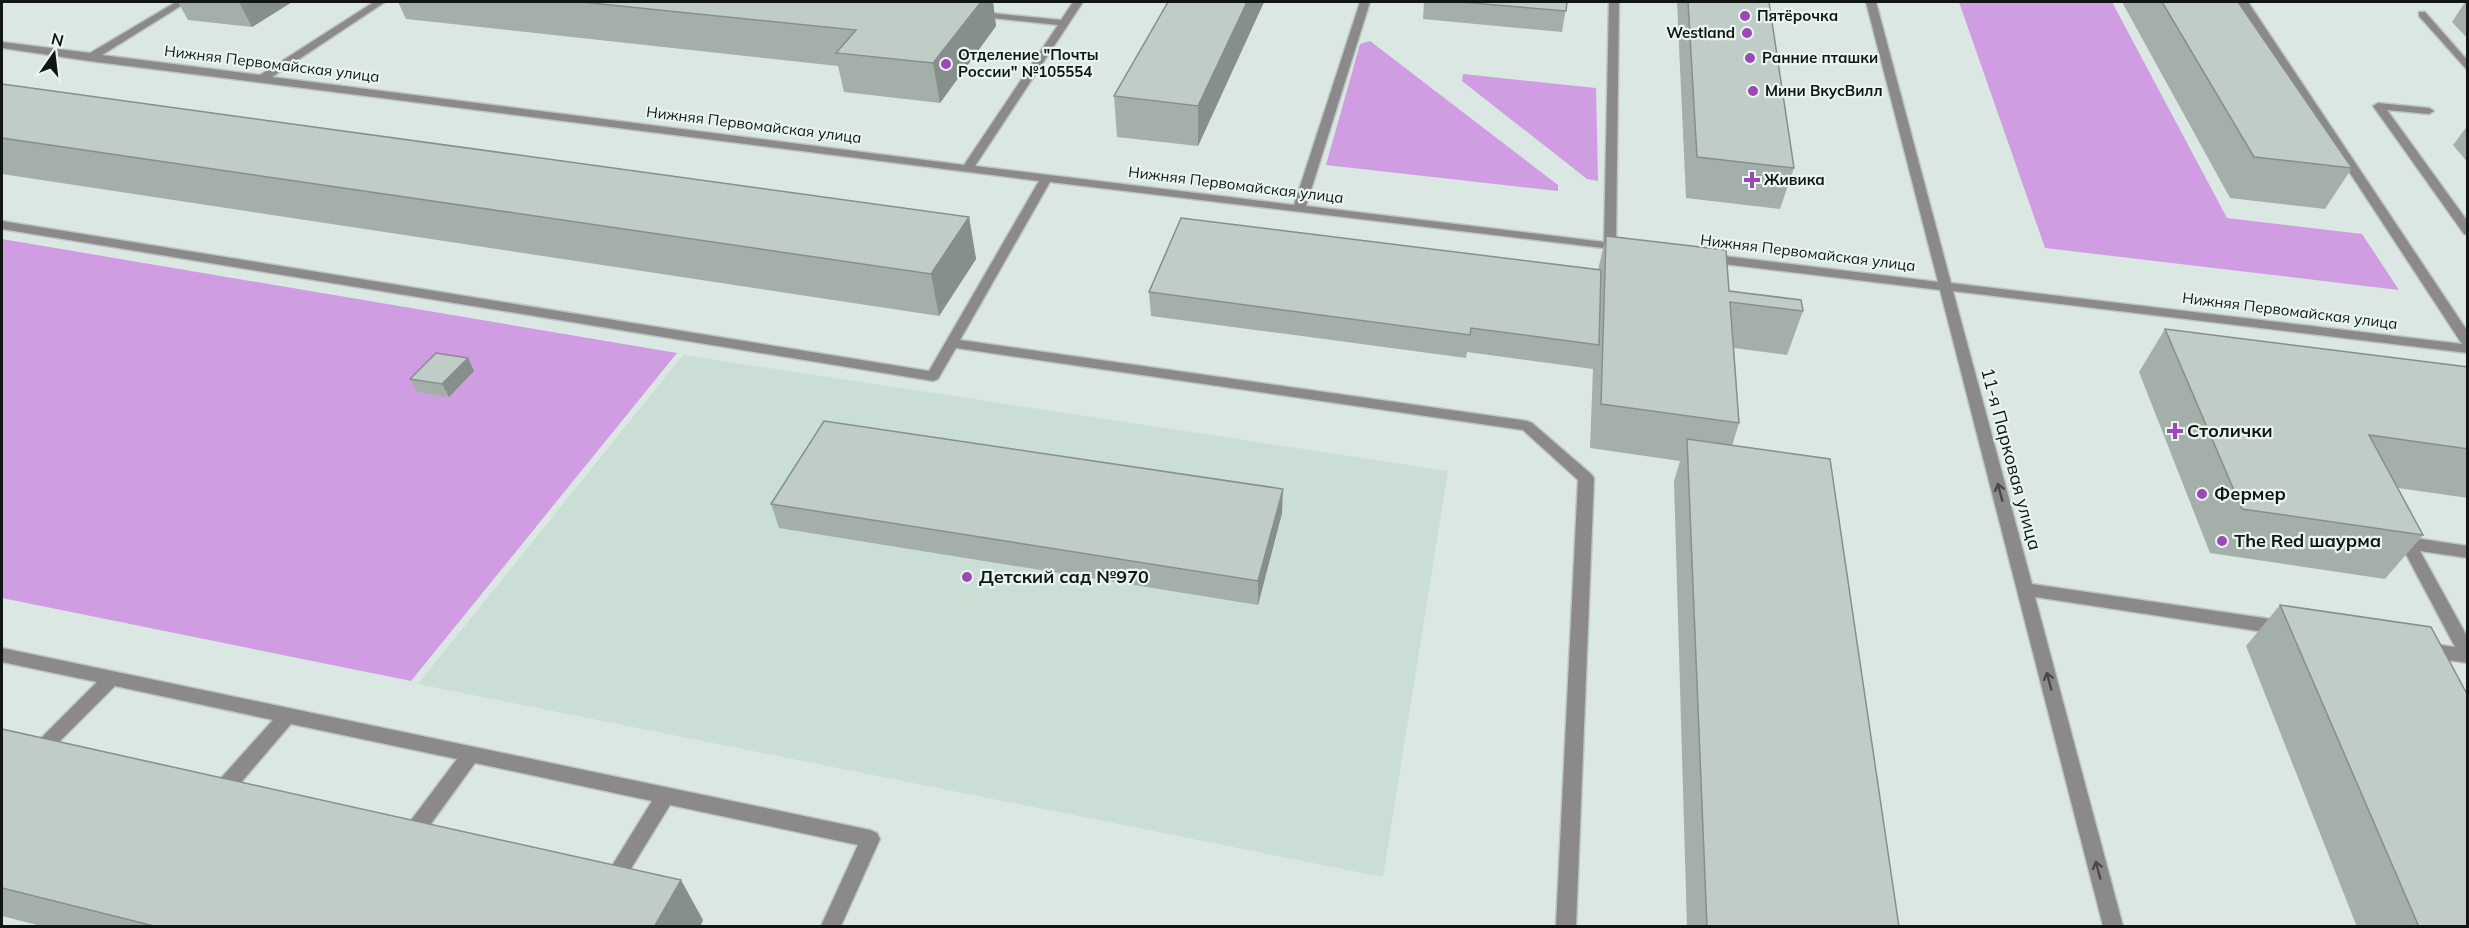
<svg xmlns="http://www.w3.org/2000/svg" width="2469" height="928" font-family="Mulish,sans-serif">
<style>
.built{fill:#caded5}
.forest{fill:#d09de3}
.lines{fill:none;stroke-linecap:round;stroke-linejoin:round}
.minor-casing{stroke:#bbc5c1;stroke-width:3}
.minor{fill:#8c898d;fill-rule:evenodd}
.wall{fill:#a5afaa}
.shaded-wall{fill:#868f8b}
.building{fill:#c0ccc6;stroke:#868f8b;stroke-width:1.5}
.oneway{stroke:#48494a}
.poi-dot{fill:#9c49b7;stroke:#e8f5ef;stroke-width:2}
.labels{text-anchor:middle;stroke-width:4.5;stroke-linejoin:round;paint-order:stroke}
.far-poi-label{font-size:15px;font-weight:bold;fill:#111513;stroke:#e8f5ef;text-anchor:start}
.far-street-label{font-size:15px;fill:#111513;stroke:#e8f5ef}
.poi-label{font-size:18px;font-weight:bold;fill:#111513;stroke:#e8f5ef;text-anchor:start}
.street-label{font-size:18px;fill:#111513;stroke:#e8f5ef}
</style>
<rect width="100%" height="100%" fill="#dbe7e2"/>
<!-- built -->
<polygon class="built" points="683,355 1448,471 1383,877 418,684"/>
<!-- forest -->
<g class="forest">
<polygon points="1959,2 2112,2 2227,218 2362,234 2399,290 2045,248"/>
<polygon points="1370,41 1558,185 1558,191 1326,165 1360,44"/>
<polygon points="1463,74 1596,88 1598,181 1587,179 1462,81"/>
<polygon points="2,239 677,353 411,681 2,598"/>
</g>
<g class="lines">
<defs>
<g id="minor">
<polygon points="176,2 187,2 102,55 260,75 374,2 385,2 272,77 964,165 1058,25 974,16 971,15 971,11 1061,20 1073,2 1083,2 975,166 1294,205 1360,2 1370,2 1306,206 1604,242 1609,2 1619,2 1616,243 1628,245 1628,251 1050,182 960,340 1527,421 1532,423 1591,474 1594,478 1576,926 1556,926 1578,480 1523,430 956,348 938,379 933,381 2,229 2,221 929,371 1039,181 89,61 2,48 2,42 90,53"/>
<polygon points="1866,2 1876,2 1951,283 2462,344 2238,2 2248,2 2468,332 2468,353 1953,291 2032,584 2284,621 2290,623 2292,628 2290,633 2284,635 2035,597 2123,926 2103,926 1940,290 1707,262 1701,258 1707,254 1938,282"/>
<polygon points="2419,12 2425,12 2468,61 2468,71 2419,16"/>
<polygon points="2378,103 2429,108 2434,111 2429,114 2387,110 2468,222 2468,235 2464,234 2373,106"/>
<polygon points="2408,537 2468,546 2468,558 2420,551 2468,638 2468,663 2426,657 2420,655 2417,650 2420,645 2426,643 2455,647 2400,543 2402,539"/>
<polygon points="2,648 870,830 877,833 880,839 841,926 821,926 858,845 670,805 619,888 612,891 605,888 602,882 652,801 475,763 417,843 410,846 403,843 400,837 403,831 457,759 291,724 226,800 219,802 212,800 210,794 212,788 273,720 115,686 42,759 36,762 30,759 27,754 30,749 97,682 2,662"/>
</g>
</defs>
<!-- minor casing -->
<use href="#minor" class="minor-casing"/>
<!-- minor -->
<use href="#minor" class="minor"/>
</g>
<!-- wall -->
<g class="wall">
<polygon points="178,2 292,2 252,27 188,20"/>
<polygon points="398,2 993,2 996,26 940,103 844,92 838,66 406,19"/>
<polygon points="1168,2 1264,2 1198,146 1117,137 1114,96"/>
<polygon points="1424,2 1567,2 1562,32 1423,19"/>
<polygon points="1677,2 1769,2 1794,168 1780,209 1686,198"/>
<polygon points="2122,2 2238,2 2352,168 2325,209 2230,198"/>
<polygon points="2465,2 2468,2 2468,39 2452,22"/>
<polygon points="2,84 969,217 976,259 939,316 2,174"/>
<polygon points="2468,125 2468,163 2453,145"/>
<polygon points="1606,236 1729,291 1803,311 1787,355 1734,348 1739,423 1732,446 1899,927 1687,927 1674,481 1680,461 1590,448 1593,369 1467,352 1466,358 1151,316 1149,292 1598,270"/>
<polygon points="2165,329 2468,367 2468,498 2398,488 2423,535 2385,579 2210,553 2139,372"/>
<polygon points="468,358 474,371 449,397 417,392 410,379"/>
<polygon points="771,504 1282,513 1258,605 779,528"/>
<polygon points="2280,605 2468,927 2357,927 2246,646"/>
<polygon points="2,729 703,920 700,927 45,927 2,916"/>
</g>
<!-- shaded-wall -->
<g class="shaded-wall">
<polygon points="239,2 292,2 252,27"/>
<polygon points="981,2 993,2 996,26 940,103 933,63"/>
<polygon points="1247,2 1264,2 1198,146 1198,106"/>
<polygon points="969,217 976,259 939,316 931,274"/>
<polygon points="468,358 474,371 449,397 442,384"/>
<polygon points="1283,489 1282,513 1258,605 1258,581"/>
<polygon points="681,880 703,920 700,927 654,927"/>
</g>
<!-- building -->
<g class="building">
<polygon points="581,2 981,2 933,63 836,53 856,30"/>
<polygon points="1168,2 1247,2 1198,106 1114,96"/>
<polygon points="1460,2 1567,2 1566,11"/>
<polygon points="1688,2 1769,2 1794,168 1697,157"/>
<polygon points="2162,2 2238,2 2352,168 2254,157"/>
<polygon points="2,84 969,217 931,274 2,138"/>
<polygon points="1181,218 1601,270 1599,345 1471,328 1470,335 1149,292"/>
<polygon points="1606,236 1726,250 1729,291 1801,300 1803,311 1730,302 1739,423 1601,404"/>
<polygon points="2165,329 2468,367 2468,449 2369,435 2423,535 2242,509"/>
<polygon points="436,353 468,358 442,384 410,379"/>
<polygon points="824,421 1283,489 1258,581 771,504"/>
<polygon points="1687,439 1830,459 1899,927 1707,927"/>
<polygon points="2280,605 2431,627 2468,696 2468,927 2419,927"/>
<polygon points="2,729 681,880 654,927 158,927 2,888"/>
</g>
<!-- one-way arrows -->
<defs><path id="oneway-shaft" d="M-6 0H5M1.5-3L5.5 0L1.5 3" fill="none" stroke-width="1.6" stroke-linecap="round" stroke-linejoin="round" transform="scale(1.5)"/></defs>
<g class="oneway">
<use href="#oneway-shaft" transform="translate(2000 492) rotate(-105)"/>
<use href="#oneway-shaft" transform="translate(2049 681) rotate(-105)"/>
<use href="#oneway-shaft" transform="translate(2098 870) rotate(-105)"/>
</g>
<!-- markers -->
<g class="poi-dot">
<circle cx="1745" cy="16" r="6"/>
<circle cx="1747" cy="33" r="6"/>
<circle cx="1750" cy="58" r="6"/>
<circle cx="946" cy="64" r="6"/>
<circle cx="1753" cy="91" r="6"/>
<path d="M1749 171h6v6h6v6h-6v6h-6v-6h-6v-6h6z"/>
<path d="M2172 422h6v6h6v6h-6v6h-6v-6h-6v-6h6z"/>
<circle cx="2202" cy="494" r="6"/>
<circle cx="2222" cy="541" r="6"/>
<circle cx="967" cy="577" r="6"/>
</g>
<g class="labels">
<!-- far-poi labels -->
<g class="far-poi-label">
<text x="1757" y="21">Пятёрочка</text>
<text x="1735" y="38" text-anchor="end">Westland</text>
<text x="958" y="60">Отделение "Почты<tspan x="958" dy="17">России" №105554</tspan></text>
<text x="1762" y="63">Ранние пташки</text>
<text x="1765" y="96">Мини ВкусВилл</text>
<text x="1764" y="185">Живика</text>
</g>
<!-- far-street labels -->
<g class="far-street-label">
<text transform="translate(272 64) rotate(7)" y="5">Нижняя Первомайская улица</text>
<text transform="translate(754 125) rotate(7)" y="5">Нижняя Первомайская улица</text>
<text transform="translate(1236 185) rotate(7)" y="5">Нижняя Первомайская улица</text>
<text transform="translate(1808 253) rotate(7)" y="5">Нижняя Первомайская улица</text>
<text transform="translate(2290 311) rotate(7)" y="5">Нижняя Первомайская улица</text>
</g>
<!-- poi labels -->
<g class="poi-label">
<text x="2187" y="437">Столички</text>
<text x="2214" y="500">Фермер</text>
<text x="2234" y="547">The Red шаурма</text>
<text x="979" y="583">Детский сад №970</text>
</g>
<!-- street labels -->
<g class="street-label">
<text transform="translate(2011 459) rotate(75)" y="6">11-я Парковая улица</text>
</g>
</g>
<!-- border -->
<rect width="2469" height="928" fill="none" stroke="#111513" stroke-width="6"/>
<!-- north arrow -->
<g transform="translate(54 54) rotate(14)" stroke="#e8f5ef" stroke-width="4.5" paint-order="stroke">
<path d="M0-4.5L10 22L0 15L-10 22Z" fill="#111513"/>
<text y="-9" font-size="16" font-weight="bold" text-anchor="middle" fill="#111513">N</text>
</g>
</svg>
